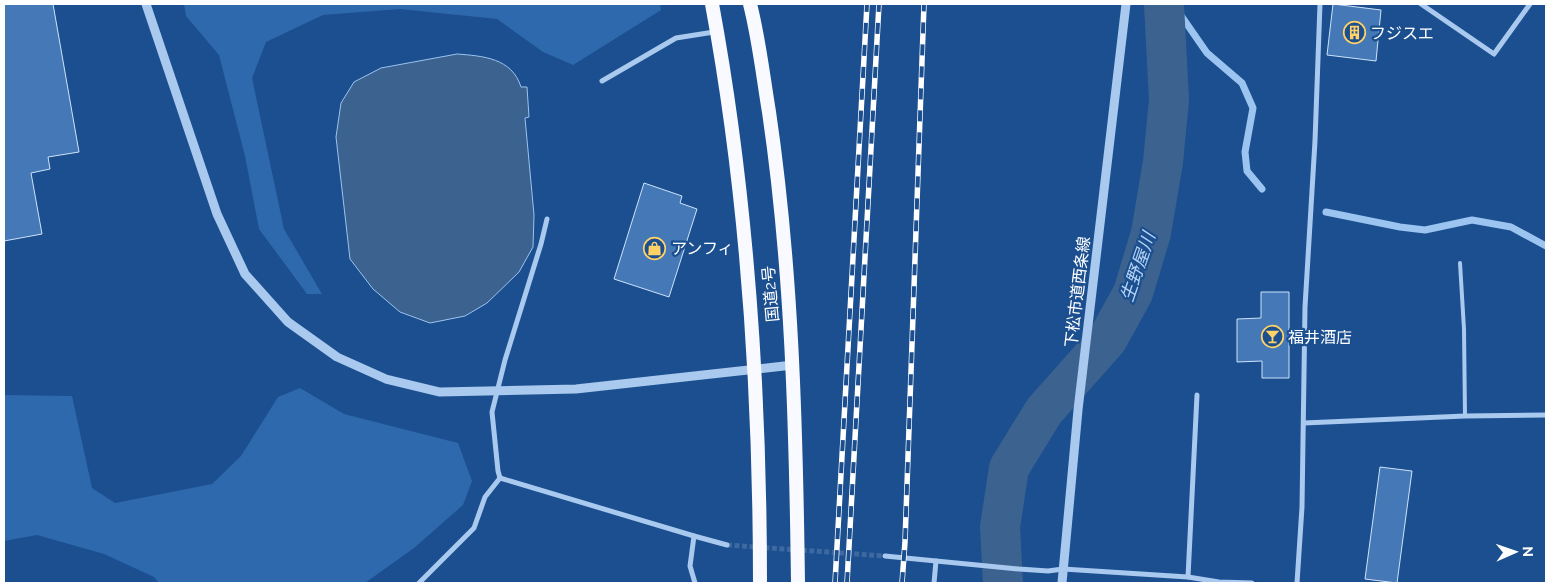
<svg xmlns="http://www.w3.org/2000/svg" width="1550" height="587" font-family="Raleway,'Noto Sans JP',sans-serif">
<style>
.green{fill:#2e69ad}
.water{fill:#3c6290;stroke:#9cc4f0}
.lines{fill:none;stroke-linecap:round;stroke-linejoin:round}
.stream{stroke:#9cc4f0;stroke-width:7}
.river{stroke:#3c6290;stroke-width:40}
.building{fill:#4478b7;stroke:#cfe3fa}
.minor-tunnel{stroke:#3d69a0;stroke-width:5;stroke-dasharray:5 2.5;stroke-linecap:butt}
.service{stroke:#a9c9ee;stroke-width:4}
.minor{stroke:#a9c9ee;stroke-width:5}
.tertiary{stroke:#a9c9ee;stroke-width:9}
.trunk{stroke:#f8faff;stroke-width:14}
.rail-casing{stroke:#fff;stroke-width:5.5}
.rail{stroke:#1b4f8f;stroke-width:4;stroke-dasharray:11;stroke-linecap:butt}
.labels{text-anchor:middle;stroke-width:4.5;stroke-linejoin:round;paint-order:stroke}
.poi-label{font-size:16px;fill:#fff;stroke:#1b4f8f;text-anchor:start}
.street-label{font-size:16px;fill:#fff;stroke:#1b4f8f}
.water-label{font-size:18px;font-style:italic;fill:#b5d3f5;stroke:#1b4f8f}
</style>
<rect width="100%" height="100%" fill="#1b4f8f"/>
<!-- green -->
<g class="green">
<polygon points="184,4 660,4 661,10 573,65 543,52 497,19 400,9 323,15 266,42 252,78 284,229 322,294 307,294 259,229 245,156 219,55 186,16"/>
<polygon points="300,388 344,414 458,443 472,481 463,505 414,548 365,583 159,583 154,577 104,554 37,535 4,541 4,395 72,396 92,488 115,503 212,484 241,456 278,397"/>
</g>
<!-- water -->
<path class="water" d="M457 54C483 56 512 58 521 87H527L529 117 525 118 534 215 533 247 519 272 487 303 465 316 430 323 400 312 373 289 350 259 336 137 341 103 354 82 381 68Z"/>
<g class="lines">
<!-- stream -->
<g class="stream">
<polyline points="1173,4 1207,53 1242,83 1253,108 1245,152 1247,171 1262,189"/>
<polyline points="1326,212 1400,227 1425,230 1472,220 1511,227 1546,246"/>
</g>
<!-- river -->
<polyline class="river" points="1003,583 1000,527 1009,468 1044,411 1107,340 1133,293 1151,233 1163,162 1169,100 1164,4"/>
</g>
<!-- building -->
<g class="building">
<polygon points="4,4 53,4 79,152 48,157 50,169 31,173 42,234 4,241"/>
<polygon points="1333,4 1381,10 1376,61 1327,55"/>
<polygon points="644,183 682,196 680,203 697,209 669,297 614,279"/>
<polygon points="1261,292 1289,292 1289,378 1262,378 1262,361 1237,362 1237,319 1261,318"/>
<polygon points="1380,467 1412,471 1397,583 1365,579"/>
</g>
<g class="lines">
<!-- minor-tunnel -->
<polyline class="minor-tunnel" points="727,545 885,556"/>
<!-- service -->
<polyline class="service" points="1460,263 1464,329 1465,416"/>
<!-- minor -->
<g class="minor">
<polyline points="1421,4 1494,54 1530,4"/>
<polyline points="602,81 676,38 714,32"/>
<polyline points="1304,423 1465,416 1546,415"/>
<polyline points="500,478 498,471 492,412 505,360 541,244 547,219"/>
<polyline points="500,478 694,536 727,545"/>
<polyline points="694,536 690,566 695,583"/>
<polyline points="885,556 1019,569 1048,571 1063,569 1188,577 1219,582 1252,583"/>
<polyline points="1188,577 1197,395"/>
<polyline points="419,583 474,528 485,497 500,478"/>
<polyline points="934,583 936,561"/>
<polyline points="1297,583 1302,507 1305,307 1315,141 1320,4"/>
</g>
<!-- tertiary -->
<g class="tertiary">
<polyline points="146,4 217,214 245,274 288,322 337,357 386,379 440,392 576,389 793,365"/>
<polyline points="1062,583 1078,410 1126,4"/>
</g>
<!-- trunk -->
<g class="trunk">
<path d="M712 4C747 193 760 391 760 583"/>
<path d="M750 4C759 39 763 76 769 112 792 268 796 426 798 583"/>
</g>
<defs>
<g id="rail">
<polyline points="835,583 867,4"/>
<polyline points="847,583 879,4"/>
<polyline points="902,583 905,542 924,4"/>
</g>
</defs>
<!-- rail casing -->
<use href="#rail" class="rail-casing"/>
<!-- rail -->
<use href="#rail" class="rail"/>
</g>
<!-- icons -->
<defs>
<symbol id="building-ring" viewBox="-11 -11 22 22"><circle r="9.5" fill="#1b4f8f" stroke="#ffd166" stroke-width="1.5"/><path d="M-4-6H4V6H1V3H-1V6H-4ZM-2.5-4.3h1.7v1.8h-1.7ZM.8-4.3h1.7v1.8H.8ZM-2.5-1h1.7V.8h-1.7ZM.8-1h1.7V.8H.8Z" fill="#ffd166"/></symbol>
<symbol id="shop-ring" viewBox="-11 -11 22 22"><circle r="9.5" fill="#1b4f8f" stroke="#ffd166" stroke-width="1.5"/><path d="M-5-2.5h2.3a2.7 3.5 0 0 1 5.4 0H5L5.5 6h-11ZM-1.5-2.5h3a1.5 2.3 0 0 0-3 0Z" fill="#ffd166"/></symbol>
<symbol id="bar-ring" viewBox="-11 -11 22 22"><circle r="9.5" fill="#1b4f8f" stroke="#ffd166" stroke-width="1.5"/><path d="M-6-5H6L.8 .8V4.5H3.5V6h-7V4.5H-.8V.8Z" fill="#ffd166"/></symbol>
</defs>
<g fill-rule="evenodd">
<use href="#building-ring" x="1342" y="20" width="25" height="25"/>
<use href="#shop-ring" x="642" y="236" width="25" height="25"/>
<use href="#bar-ring" x="1260" y="324" width="25" height="25"/>
</g>
<g class="labels">
<!-- poi labels -->
<g class="poi-label">
<text x="1370" y="39">フジスエ</text>
<text x="671" y="254">アンフィ</text>
<text x="1288" y="343">福井酒店</text>
</g>
<!-- street labels -->
<g class="street-label">
<text transform="translate(1077 292) rotate(-83)" y="6">下松市道西条線</text>
<text transform="translate(770 294) rotate(-95)" y="6">国道2号</text>
</g>
<!-- water labels -->
<g class="water-label">
<text transform="translate(1138 267) rotate(-71)" y="6">生野屋川</text>
</g>
</g>
<!-- border -->
<rect width="1550" height="587" fill="none" stroke="#ffffff" stroke-width="10"/>
<!-- north arrow -->
<g transform="translate(1515 552) rotate(88)" stroke="#1b4f8f" stroke-width="4" paint-order="stroke">
<path d="M0-4L9 19L0 12L-9 19Z" fill="#ffffff"/>
<text y="-8" font-size="14" font-weight="bold" text-anchor="middle" fill="#ffffff">N</text>
</g>
</svg>
